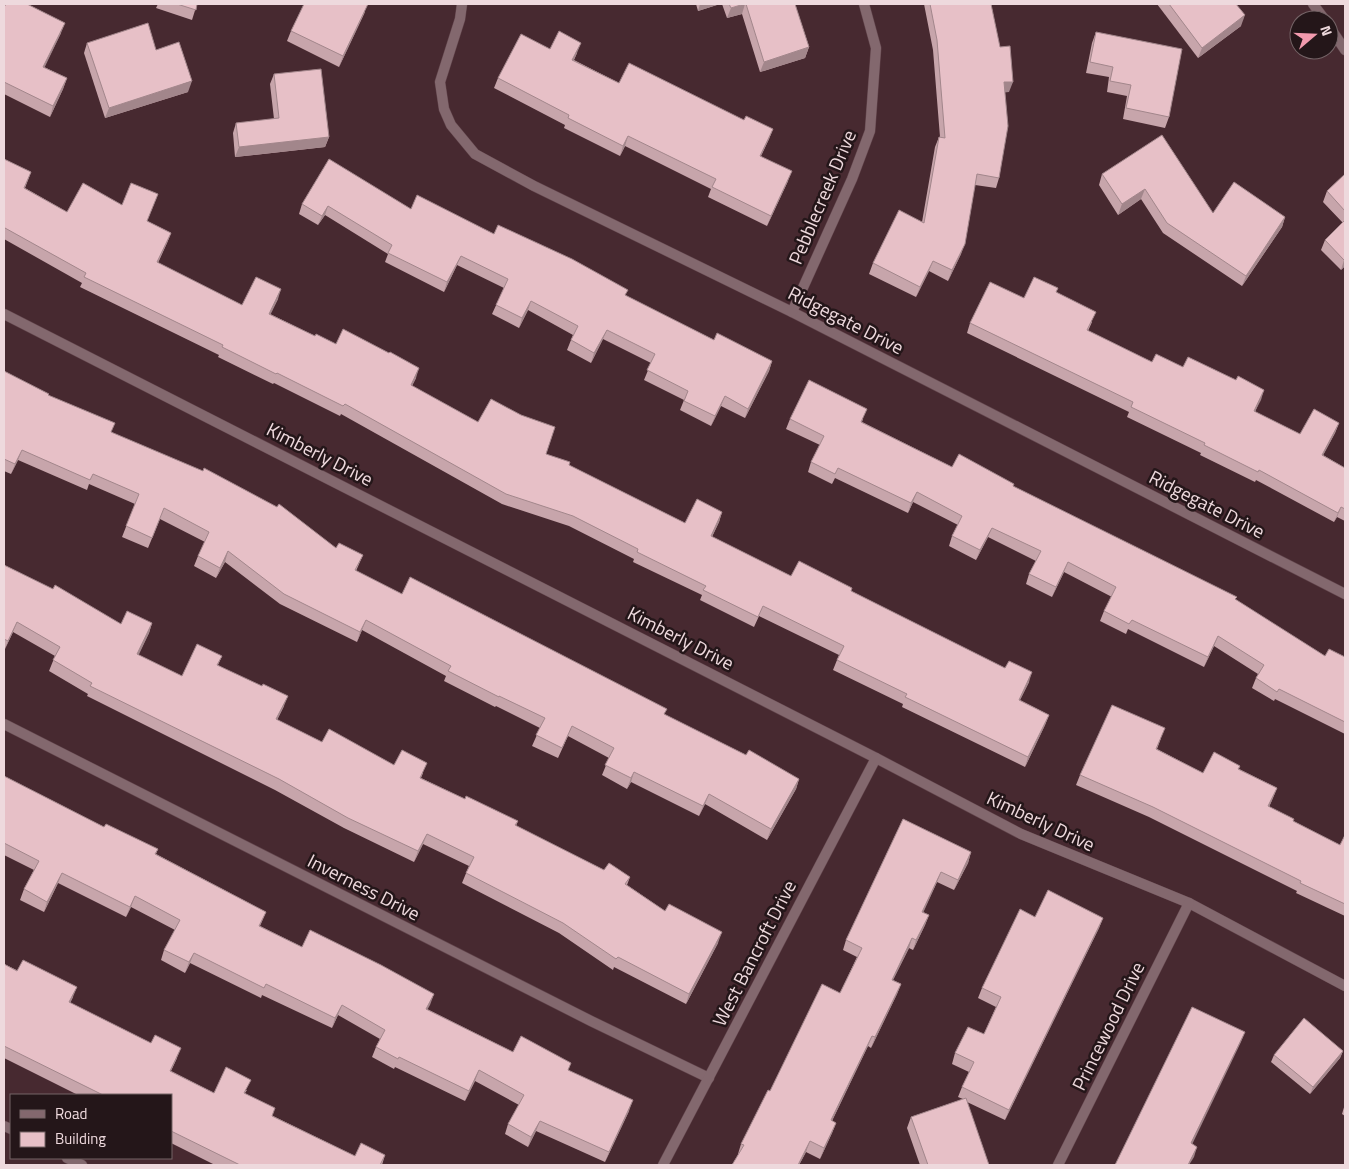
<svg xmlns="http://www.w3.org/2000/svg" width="1349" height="1169" font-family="'Titillium Web',sans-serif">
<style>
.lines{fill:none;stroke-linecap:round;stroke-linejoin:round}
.street-casing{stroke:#62454c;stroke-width:11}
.street{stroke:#83686e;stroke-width:10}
.wall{fill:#c7a5ab}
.shaded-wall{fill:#a2868b}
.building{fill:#e7c0c7;stroke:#a2868b}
.labels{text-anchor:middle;stroke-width:5;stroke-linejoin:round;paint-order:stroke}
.street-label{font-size:19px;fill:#eed9dd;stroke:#241619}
</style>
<rect width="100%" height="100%" fill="#472930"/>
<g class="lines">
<defs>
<g id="street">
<polyline points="462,4 460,19 440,82 444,109 451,125 475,154 534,186 792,312 1345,594"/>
<polyline points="1313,4 1325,20"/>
<polyline points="1329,26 1345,50"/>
<polyline points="792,312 852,179 870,131 876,48 864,4"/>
<polyline points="4,314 876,758 1021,834 1189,903 1345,986"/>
<polyline points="4,724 591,1021 709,1078"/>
<polyline points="4,1126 11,1129"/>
<polyline points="67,1158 82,1165"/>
<polyline points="663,1165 876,758"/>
<polyline points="1058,1165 1189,903"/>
</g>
</defs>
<!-- street casing -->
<use href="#street" class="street-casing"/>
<!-- street -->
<use href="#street" class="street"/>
</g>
<!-- wall -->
<g class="wall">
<polygon points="158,4 197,4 192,20 156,8"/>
<polygon points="696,4 720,4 698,11"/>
<polygon points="722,4 795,4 809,47 805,58 760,72 742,14 727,18"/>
<polygon points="924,4 991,4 1009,92 1005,92 999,178 996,188 975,185 961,254 948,281 929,271 916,297 869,274 873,263 922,222 935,147 939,137 940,137 933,50"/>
<polygon points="1157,4 1236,4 1241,26 1198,58"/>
<polygon points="4,7 61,33 44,67 67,78 63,89 50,117 4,94"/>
<polygon points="365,12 339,67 287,41 291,31"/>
<polygon points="1096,32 1169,117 1165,128 1123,119 1127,96 1107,92 1109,77 1086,73 1092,43"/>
<polygon points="87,43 156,50 188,92 105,118 84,53"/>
<polygon points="550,49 577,53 574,60 619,83 744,120 773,129 769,139 761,156 788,181 767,226 708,197 711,189 625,146 620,156 564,128 565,125 494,88 498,78"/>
<polygon points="274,74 329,137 325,147 235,157 233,133 236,123 274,119 270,84"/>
<polygon points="4,159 31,172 25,188 67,212 122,205 158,194 147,221 171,233 167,243 158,263 242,305 278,299 270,314 315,336 336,344 416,378 412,386 478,422 546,454 685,523 722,512 719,522 712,537 791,576 851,591 1029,682 1020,700 1049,715 1045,725 1025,767 902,707 903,704 833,670 839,655 759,616 754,627 700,600 702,595 633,562 634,559 569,526 502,504 341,414 340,416 274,383 273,384 218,357 219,355 80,287 82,283 4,239"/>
<polygon points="1102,174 1213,213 1285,217 1282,227 1242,286 1163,233 1141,199 1118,215 1099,185"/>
<polygon points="1345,174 1345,266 1341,270 1321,250 1325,240 1343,223 1323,202 1327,191"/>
<polygon points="302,204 411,209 494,234 626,296 714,340 772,361 769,371 745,418 721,406 711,426 680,410 684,400 644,380 651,363 603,339 591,363 567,350 573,335 528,310 519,328 492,314 504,288 457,265 444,292 385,262 388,254 325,215 318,225 299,214"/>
<polygon points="1058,288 1056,292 1092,322 1088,331 1152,362 1183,367 1236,380 1264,390 1255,412 1300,434 1339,423 1335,433 1323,455 1345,468 1345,521 1337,517 1334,522 1256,480 1255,482 1200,455 1201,453 1127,417 1129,412 967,333 970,323 1024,298"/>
<polygon points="4,371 48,395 111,432 336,548 363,555 356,571 402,594 665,715 746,755 799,779 796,789 767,840 705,804 699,816 631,782 627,789 602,775 609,758 568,736 558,758 532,746 540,728 496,706 495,707 444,681 446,676 362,630 357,642 280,604 225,562 216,578 194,566 198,556 205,542 160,519 148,548 122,537 135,504 89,484 87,490 18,460 11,474 4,471"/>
<polygon points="790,419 863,419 862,422 952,467 1013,487 1236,600 1325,656 1345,657 1345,734 1275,699 1274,701 1252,688 1256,678 1258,674 1214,646 1204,667 1128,629 1126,634 1100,621 1104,611 1112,597 1064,572 1052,597 1026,584 1029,574 1036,561 988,537 976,560 949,546 952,536 958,525 913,502 908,513 835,478 832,484 808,472 811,462 820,445 786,429"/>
<polygon points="4,565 121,624 152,623 149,633 138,655 182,676 222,656 218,665 284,706 277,720 322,742 394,765 423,773 421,778 465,799 518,821 516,826 604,870 630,877 627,885 665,911 718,943 686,1004 614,967 613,970 559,933 462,883 469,866 423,844 414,862 344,828 275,790 87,696 88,694 49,671 55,656 13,632 4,651"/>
<polygon points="1161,738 1157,749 1203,773 1240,766 1239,769 1277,788 1269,807 1293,821 1340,845 1345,835 1345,916 1296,893 1297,891 1149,817 1076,785 1080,775"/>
<polygon points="4,776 104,827 158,849 156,854 266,912 260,926 302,947 434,994 427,1009 513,1052 569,1071 629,1111 605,1162 536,1131 528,1147 505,1134 508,1124 519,1105 475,1081 465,1101 395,1067 394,1069 372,1057 376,1047 380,1039 338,1015 332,1028 262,995 261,998 190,963 185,973 161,960 164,950 175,930 131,907 126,917 58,883 44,912 20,900 24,889 34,870 4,855"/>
<polygon points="903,819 971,852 968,863 954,890 937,882 923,912 929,915 925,925 913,950 909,948 893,980 901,984 897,994 871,1048 868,1046 832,1121 836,1123 832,1133 820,1159 806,1152 799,1165 732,1165 738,1155 738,1154 741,1144 770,1091 840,993 857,957 843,950 846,940"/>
<polygon points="1035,917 1103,918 1099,928 1005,1120 967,1102 989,1165 920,1165 907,1128 911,1117 963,1099 958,1097 962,1087 969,1072 952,1064 955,1053 984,1034 996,1007 978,998 982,988"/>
<polygon points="4,964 73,997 70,1003 177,1058 171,1071 214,1093 247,1090 245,1093 273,1116 355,1156 385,1155 382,1165 215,1165 171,1143 171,1095 78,1095 4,1058"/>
<polygon points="1343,1051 1340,1058 1310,1094 1271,1062 1274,1055"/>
<polygon points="1345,1104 1345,1116 1342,1114"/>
</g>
<!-- shaded-wall -->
<g class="shaded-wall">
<polygon points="369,4 365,12 339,67 343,56"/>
<polygon points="700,4 720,4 698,11"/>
<polygon points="745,4 742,14 727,18 731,8"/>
<polygon points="1245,15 1241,26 1198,58 1202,48"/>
<polygon points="65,23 61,33 40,77 43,67"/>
<polygon points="581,43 577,53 569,70 572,60"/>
<polygon points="809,47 805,58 760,72 764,62"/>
<polygon points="67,78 63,89 50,117 53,106"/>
<polygon points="192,81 188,92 105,118 109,108"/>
<polygon points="1004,82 1013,82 1009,92 1000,93"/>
<polygon points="773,129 769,139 756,166 760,156"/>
<polygon points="628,136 625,146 620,156 623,146"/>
<polygon points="329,137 325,147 235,157 239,147"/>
<polygon points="792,171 788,181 767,226 771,216"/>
<polygon points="1145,189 1141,199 1118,215 1122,204"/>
<polygon points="328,206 325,215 318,225 322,216"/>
<polygon points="1285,217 1282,227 1242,286 1246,276"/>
<polygon points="171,233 167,243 153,272 157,262"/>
<polygon points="965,244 961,254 948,281 952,270"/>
<polygon points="461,256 457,265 444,292 447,282"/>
<polygon points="1345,259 1345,266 1341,270 1344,260"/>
<polygon points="933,261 929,271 916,297 920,287"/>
<polygon points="281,289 278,299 266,324 269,314"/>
<polygon points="531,301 528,310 519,328 522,318"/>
<polygon points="607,330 603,339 591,363 594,353"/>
<polygon points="772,361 769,371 745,418 748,409"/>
<polygon points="419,368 416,378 407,395 411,385"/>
<polygon points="1264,390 1261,400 1250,421 1254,411"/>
<polygon points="725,396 721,406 711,426 715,416"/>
<polygon points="1339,423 1335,433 1318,465 1322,455"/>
<polygon points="22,450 18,460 11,474 15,464"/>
<polygon points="917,492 913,502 908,513 911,503"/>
<polygon points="1341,507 1337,517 1334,522 1338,513"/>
<polygon points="722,512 719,522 707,546 711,536"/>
<polygon points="992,528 988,537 976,560 980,550"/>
<polygon points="228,551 225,562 216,578 220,568"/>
<polygon points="1068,562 1064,572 1052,597 1056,587"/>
<polygon points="366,620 362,630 357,642 360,632"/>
<polygon points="17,622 13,632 4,651 8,641"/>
<polygon points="152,623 149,633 134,665 137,654"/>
<polygon points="1218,636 1214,646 1204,667 1208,657"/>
<polygon points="1032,672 1029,682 1015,710 1019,700"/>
<polygon points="288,696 284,706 272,730 276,719"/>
<polygon points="1049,715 1045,725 1025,767 1028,757"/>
<polygon points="634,772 631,782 627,789 631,778"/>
<polygon points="799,779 796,789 767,840 771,829"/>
<polygon points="1277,788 1273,798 1265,816 1268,806"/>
<polygon points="709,794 705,804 699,816 703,806"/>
<polygon points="427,834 423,844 414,862 418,851"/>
<polygon points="971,852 968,863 954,890 958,880"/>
<polygon points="941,872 937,882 919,922 922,912"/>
<polygon points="62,873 58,883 44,912 47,902"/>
<polygon points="135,896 131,907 126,917 130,907"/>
<polygon points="929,915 925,925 913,950 916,940"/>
<polygon points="1103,918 1099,928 1005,1120 1009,1110"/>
<polygon points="722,932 718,943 686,1004 689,994"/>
<polygon points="912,938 909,948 888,990 892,980"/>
<polygon points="194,953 190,963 185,973 189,962"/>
<polygon points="901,984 897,994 871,1048 875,1037"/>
<polygon points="77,987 73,997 65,1013 69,1002"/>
<polygon points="434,994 430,1005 422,1019 426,1009"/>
<polygon points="342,1005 338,1015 332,1028 335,1018"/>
<polygon points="1245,1032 1241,1042 1188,1153 1191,1143"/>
<polygon points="872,1036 868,1046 827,1131 831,1120"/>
<polygon points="181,1048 177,1058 166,1081 170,1071"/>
<polygon points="1343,1051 1340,1058 1310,1094 1313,1087"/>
<polygon points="479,1070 475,1081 465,1101 469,1091"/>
<polygon points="633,1100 629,1111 605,1162 609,1152"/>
<polygon points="540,1121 536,1131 528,1147 531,1137"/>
<polygon points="836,1123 832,1133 820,1159 824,1148"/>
<polygon points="810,1141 806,1152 799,1165 798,1165"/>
<polygon points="1197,1147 1194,1157 1189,1165 1188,1165"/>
</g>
<!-- building -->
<g class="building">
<polygon points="6,4 27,4 65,23 43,67 67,78 53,106 4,82 4,7"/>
<polygon points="177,4 197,4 196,10"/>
<polygon points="304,4 368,4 343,56 291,31"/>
<polygon points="729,4 744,4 731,8"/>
<polygon points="746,4 795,4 809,47 764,62"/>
<polygon points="930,4 991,4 1000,47 1010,46 1013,82 1004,82 1008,126 999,178 977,174 965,244 952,270 933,261 920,287 873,263 899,210 924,223 939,137 945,138 937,40"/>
<polygon points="1169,4 1236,4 1245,15 1202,48"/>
<polygon points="148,23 156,50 179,42 192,81 109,108 87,43"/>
<polygon points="559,31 581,43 572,60 619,83 629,63 744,120 746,116 773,129 760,156 792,171 771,216 712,187 716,179 628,136 623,146 568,118 569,115 498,78 521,34 550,49"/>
<polygon points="1096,32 1182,49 1169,117 1126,108 1131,85 1110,81 1113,67 1090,62"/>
<polygon points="321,69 329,137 239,147 236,123 279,118 274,74"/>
<polygon points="1162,135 1213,213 1234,182 1285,217 1246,276 1167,223 1145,189 1122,204 1102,174"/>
<polygon points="4,159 31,172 24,188 67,212 83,183 122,205 131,183 158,194 147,221 171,233 157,262 242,305 256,277 281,289 269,314 315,336 316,334 336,344 343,329 389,353 390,352 419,368 411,385 478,422 491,399 521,415 555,427 546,454 570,462 569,465 685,523 697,499 722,512 711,536 791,576 799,561 852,588 851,591 1005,668 1009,661 1032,672 1019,700 1049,715 1028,757 905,697 907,694 837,660 844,646 763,606 758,617 703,590 706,586 637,552 638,549 573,516 506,494 345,404 343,406 277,373 276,374 222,347 223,345 84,277 86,273 5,228 4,230"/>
<polygon points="329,159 411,209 417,195 494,234 498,225 572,259 628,290 625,295 714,340 717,333 772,361 748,409 725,396 715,416 684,401 688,391 647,370 655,354 607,330 594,353 571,340 578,326 531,301 522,318 496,305 508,279 461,256 447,282 388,253 392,245 328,206 322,216 302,204"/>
<polygon points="1345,174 1345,211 1327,191"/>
<polygon points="1345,220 1345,259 1344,260 1325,240"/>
<polygon points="1034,277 1058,288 1056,292 1096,312 1087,330 1152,362 1156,354 1183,367 1188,357 1236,380 1238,376 1264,390 1254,411 1300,434 1314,409 1339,423 1322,455 1345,468 1345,509 1341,507 1338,513 1259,470 1258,472 1204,445 1205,443 1131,407 1133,402 970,323 990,282 1024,298"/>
<polygon points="4,371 49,394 48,395 115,423 111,432 203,471 204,468 277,507 279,504 336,548 339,543 363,555 355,570 402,594 410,577 667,709 664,714 746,755 749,750 799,779 771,829 709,794 703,806 634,772 631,778 605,765 614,748 572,726 562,748 536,735 545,718 499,696 499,697 448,671 451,666 366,620 360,632 284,594 228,551 220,568 198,556 209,532 164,508 152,538 126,526 139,494 93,474 90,480 22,450 15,464 4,459"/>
<polygon points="809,380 867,409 861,422 952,467 959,454 1014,484 1013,486 1237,597 1235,599 1325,656 1329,649 1345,657 1345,722 1279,689 1277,692 1256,678 1264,665 1218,636 1208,657 1132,620 1129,624 1104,611 1116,587 1068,562 1056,587 1029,574 1041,551 992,528 980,550 952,536 962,516 917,492 911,503 838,468 835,474 811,462 824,436 790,419"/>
<polygon points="4,565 53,589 55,585 121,624 127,611 152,623 137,654 182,676 197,644 222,656 217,665 262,686 263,684 288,696 276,719 322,742 329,729 394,765 402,750 427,763 420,778 465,799 466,796 518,821 515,825 604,870 609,863 630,877 625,884 665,911 669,904 722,932 689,994 618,957 616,959 563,923 466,873 474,857 427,834 418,851 348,818 279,779 90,686 92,683 53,660 60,647 17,622 8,641 4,639"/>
<polygon points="1112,705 1165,728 1156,749 1203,773 1214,752 1240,766 1238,769 1277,788 1268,806 1294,819 1293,821 1340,845 1345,835 1345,904 1300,883 1301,881 1153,807 1080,775"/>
<polygon points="4,776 104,827 106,824 158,849 155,854 266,912 259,926 302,947 310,930 381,965 434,994 426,1009 513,1052 521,1036 571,1063 568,1070 633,1100 609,1152 540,1121 531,1137 508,1124 524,1095 479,1070 469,1091 399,1057 398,1059 376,1047 385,1030 342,1005 335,1018 266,984 264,988 194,953 189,962 164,950 180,920 135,896 130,907 62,873 47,902 24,889 39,861 4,843"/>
<polygon points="903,819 971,852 958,880 941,872 922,912 929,915 916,940 912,938 892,980 901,984 875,1037 872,1036 831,1120 836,1123 824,1148 810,1141 798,1165 732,1165 744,1145 741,1144 768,1090 770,1091 822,984 840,993 862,948 846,940"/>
<polygon points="1048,890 1103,918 1009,1110 962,1087 974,1062 955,1053 968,1027 984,1034 1001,997 982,988 1020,909 1035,917"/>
<polygon points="23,960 77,987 69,1002 151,1043 155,1035 181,1048 170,1071 214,1093 226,1067 251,1080 244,1093 275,1108 272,1116 355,1156 361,1143 385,1155 380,1165 240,1165 171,1131 171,1095 103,1095 4,1046 4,964 17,971"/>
<polygon points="1192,1007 1245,1032 1191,1143 1197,1147 1188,1165 1115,1165"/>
<polygon points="1304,1018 1343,1051 1313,1087 1274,1055"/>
<polygon points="966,1098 989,1165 928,1165 911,1117"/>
</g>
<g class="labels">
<!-- street labels -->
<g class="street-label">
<text transform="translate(822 197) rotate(-67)" y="7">Pebblecreek Drive</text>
<text transform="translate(846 320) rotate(27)" y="7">Ridgegate Drive</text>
<text transform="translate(320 454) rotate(27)" y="7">Kimberly Drive</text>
<text transform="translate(1207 504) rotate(27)" y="7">Ridgegate Drive</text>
<text transform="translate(681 638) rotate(27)" y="7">Kimberly Drive</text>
<text transform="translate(1041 821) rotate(25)" y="7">Kimberly Drive</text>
<text transform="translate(364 887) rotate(27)" y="7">Inverness Drive</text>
<text transform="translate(754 953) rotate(-63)" y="7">West Bancroft Drive</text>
<text transform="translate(1108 1026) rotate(-64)" y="7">Princewood Drive</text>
</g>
</g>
<!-- border -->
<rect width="1349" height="1169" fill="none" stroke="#eed9dd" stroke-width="10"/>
<!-- legend -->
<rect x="10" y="1094" width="162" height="65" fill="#241619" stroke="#756467"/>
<rect x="20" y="1110" width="25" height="8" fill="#83686e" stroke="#756467"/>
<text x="55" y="1119" font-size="15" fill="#eed9dd">Road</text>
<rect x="20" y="1132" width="25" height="15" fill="#e7c0c7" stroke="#756467"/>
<text x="55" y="1144" font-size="15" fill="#eed9dd">Building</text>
<!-- north arrow -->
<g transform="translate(1314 35) rotate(71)"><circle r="24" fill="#241619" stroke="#756467"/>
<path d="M0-4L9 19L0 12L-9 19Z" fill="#f29aae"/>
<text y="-8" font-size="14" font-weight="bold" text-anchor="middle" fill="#eed9dd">N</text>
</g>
</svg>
